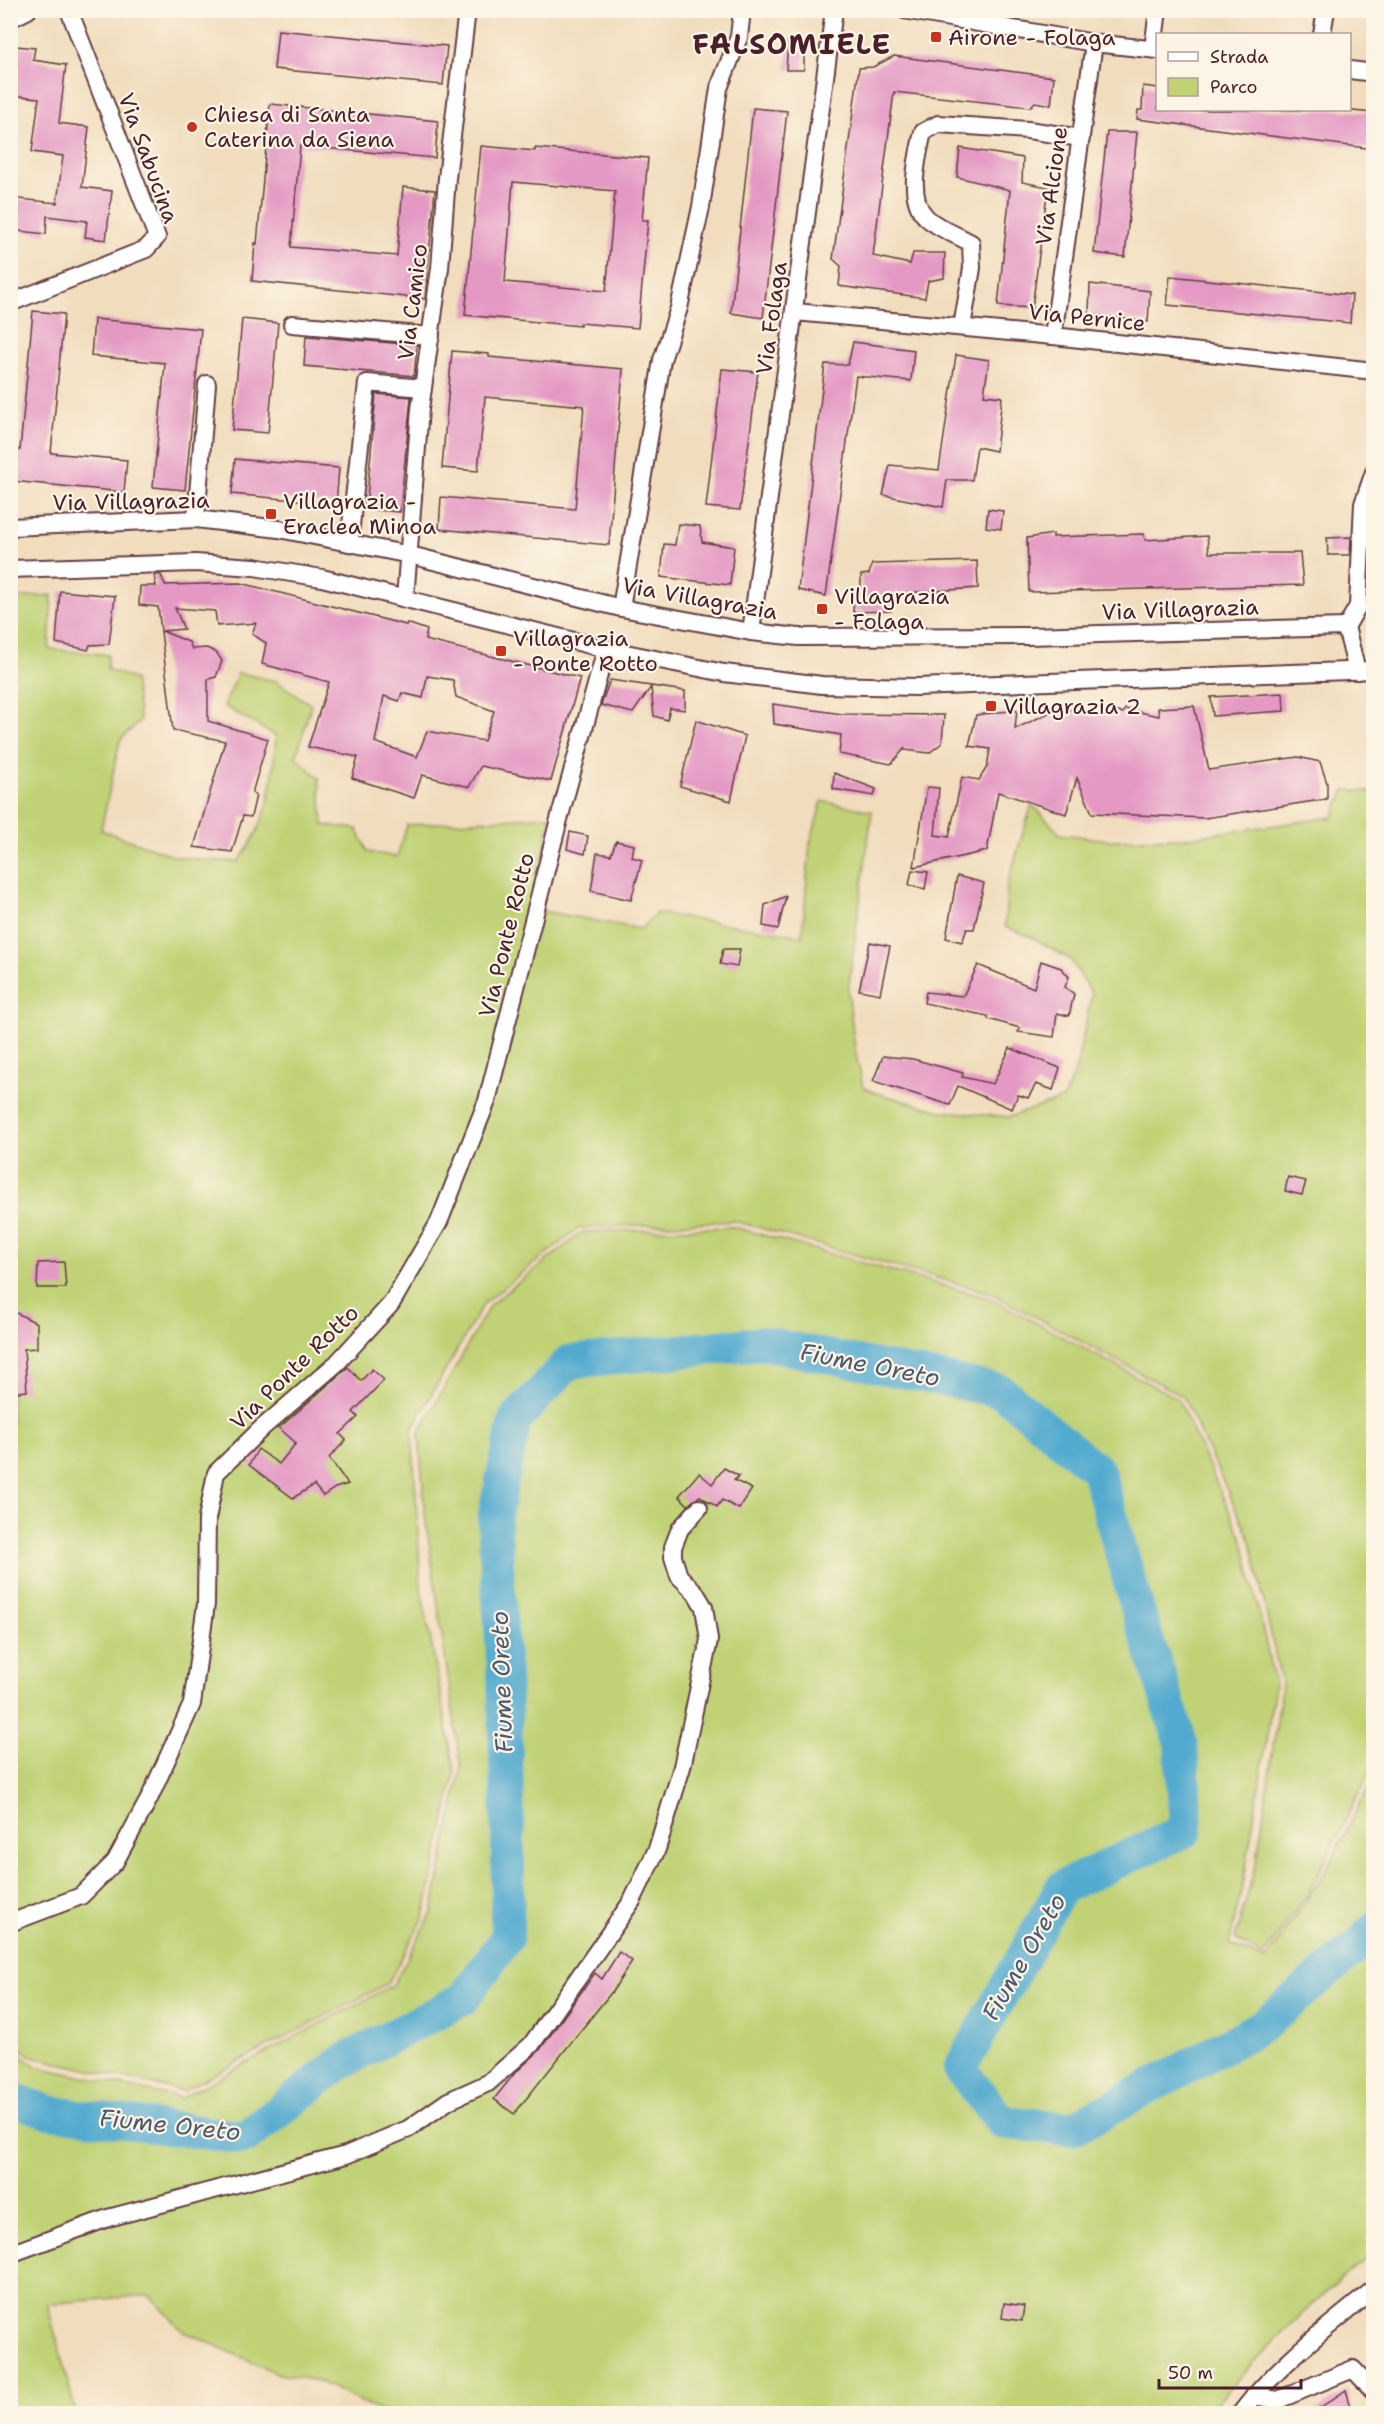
<svg xmlns="http://www.w3.org/2000/svg" width="1384" height="2424" font-family="'Shantell Sans',sans-serif">
<style>
.green{fill:#c0d275;stroke:#857850;stroke-width:1.5}
.lines{fill:none;stroke-linecap:round;stroke-linejoin:round}
.river{stroke:#52aacf;stroke-width:34}
.building{fill:#e499c4;fill-rule:evenodd}
.minor-casing{stroke:#633c41;stroke-width:20}
.minor{stroke:#fff;stroke-width:16}
.poi-dot{fill:#c8321e;stroke:#fcf5e5;stroke-width:2}
.labels{text-anchor:middle;stroke-width:4.5;stroke-linejoin:round;paint-order:stroke}
.poi-label{font-size:22px;fill:#4a1f2b;stroke:#fcf5e5;text-anchor:start}
.street-label{font-size:22px;fill:#4a1f2b;stroke:#fcf5e5}
.water-label{font-size:24px;font-style:italic;fill:#4d576d;stroke:#fcf5e5}
.district-label{font-size:28px;font-weight:bold;letter-spacing:1.5px;fill:#4a1f2b;stroke:#fcf5e5}
</style>
<rect width="100%" height="100%" fill="#fcf5e5"/>
<filter id="ink" filterUnits="userSpaceOnUse"><feTurbulence type="fractalNoise" baseFrequency=".0167" numOctaves="2"/><feDisplacementMap in="SourceGraphic" scale="12" xChannelSelector="R" yChannelSelector="G"/><feConvolveMatrix kernelMatrix="1 2 1 2 8 2 1 2 1" color-interpolation-filters="sRGB"/></filter>
<filter id="wash" filterUnits="userSpaceOnUse"><feTurbulence type="fractalNoise" baseFrequency=".008" numOctaves="4" result="noise"/><feDisplacementMap in="SourceGraphic" scale="24" xChannelSelector="R" yChannelSelector="G"/><feGaussianBlur stdDeviation="1.35" result="paint"/><feColorMatrix in="noise" values="0 0 0 0 0 0 0 0 0 0 0 0 0 0 0 0 0 1.4 0 .05"/><feComposite in="paint" operator="in"/></filter>
<g filter="url(#wash)">
<rect width="100%" height="100%" fill="#f1ddbd"/>
<!-- green -->
<g class="green">
<path d="M52 595 49 649 108 655 107 669 134 679 140 721 120 740 101 830 174 856 205 860 238 862C270 820 273 787 276 736L224 706 238 673 276 681 311 705 296 757 319 778 323 825 357 829 368 852 397 857 407 825 551 816 535 893 542 911 641 929 656 913 802 936 810 844 822 801 872 811 848 990 855 1050 863 1087 876 1093 940 1111 1009 1117 1063 1099 1076 1069 1092 994 1071 960 1032 937 1005 927 1007 885 1032 804 1060 834 1109 840 1184 838 1333 817 1345 790 1373 792V1766L1310 1890 1263 1956 1235 1939 1257 1860 1282 1685 1251 1541 1183 1396 991 1293 735 1221 579 1228 484 1303 412 1429 421 1588 455 1771 424 1917 388 1983 183 2091 33 2057 11 2041V598Z"/>
<path d="M734 1227 992 1299 1178 1399 1243 1541 1275 1685 1244 1879 1229 1944 1265 1960 1325 1873 1373 1778V2254C1312 2300 1258 2355 1209 2413H384L318 2381 279 2374 183 2331 149 2295 47 2304 76 2413H11L10 2048 38 2067 181 2098 393 1985 432 1913 461 1768 425 1514 419 1433 490 1305 583 1232Z"/>
</g>
<g class="lines">
<!-- river -->
<polyline class="river" points="10,2098 48,2112 245,2138 340,2063 463,1999 507,1937 508,1838 504,1677 494,1518 515,1420 569,1362 762,1343 1001,1391 1098,1471 1139,1614 1181,1743 1186,1830 1062,1887 960,2069 1002,2122 1072,2129 1264,2025 1361,1943 1374,1928"/>
</g>
<g id="blocks">
<!-- building -->
<g class="building">
<polygon points="278,30 447,46 443,85 274,69"/>
<polygon points="788,41 804,41 804,70 786,70"/>
<polygon points="16,46 35,48 33,60 66,65 59,123 89,127 82,187 112,191 106,240 85,237 87,221 47,216 46,234 10,230 10,198 57,203 63,156 32,152 39,98 10,95"/>
<polygon points="894,56 1054,77 1051,105 1035,102 1030,107 894,92 873,256 910,264 913,253 945,253 944,278 928,281 925,298 839,286 841,266 833,259 859,68 873,67"/>
<polygon points="1143,86 1158,88 1158,110 1341,110 1374,113 1374,149 1137,119 1138,110 1142,110"/>
<polygon points="270,104 438,121 435,158 300,146 291,247 397,256 403,187 435,190 425,299 252,281 255,243 257,244"/>
<polygon points="753,108 787,111 763,318 731,313"/>
<polygon points="1107,132 1137,132 1125,257 1094,253"/>
<path d="M481 146 535 151V148L648 158 642 220H648L638 328 580 323V326L465 315ZM513 182 615 191 606 291 505 282Z"/>
<polygon points="960,148 1023,158 1022,182 1048,187 1032,308 998,306 1010,190 957,177"/>
<polygon points="1170,276 1352,295 1350,323 1167,305"/>
<polygon points="1090,284 1150,291 1148,322 1089,314"/>
<polygon points="33,311 64,314 51,453 127,460 124,492 12,481 15,450 20,450"/>
<polygon points="94,319 201,329 185,490 153,487 165,363 91,356"/>
<polygon points="242,319 278,323 268,433 232,430"/>
<polygon points="306,336 417,345 414,376 304,366"/>
<polygon points="853,342 914,350 911,381 856,376 826,596 798,590 825,364 848,365"/>
<polygon points="452,351 489,354 489,357 623,369 609,545 439,529 441,497 575,509 584,406 485,397 478,471 442,468"/>
<polygon points="956,355 989,360 984,395 1002,397 996,451 977,447 972,480 947,480 943,507 883,495 890,465 939,470"/>
<polygon points="722,369 758,372 740,510 706,507"/>
<polygon points="376,394 411,397 400,512 366,509"/>
<polygon points="235,459 339,468 336,504 232,494"/>
<polygon points="988,509 1003,511 1001,529 986,527"/>
<polygon points="678,524 700,526 702,542 734,547 730,585 661,577 664,544 675,545"/>
<polygon points="1053,534 1053,537 1144,534 1145,540 1207,536 1209,553 1300,553 1303,585 1029,592 1027,538"/>
<polygon points="1351,537 1350,555 1328,555 1327,538"/>
<polygon points="977,561 978,588 891,594 891,611 853,612 854,596 861,593 861,575 869,574 872,564"/>
<path d="M154 575H161L165 585 241 583 406 625 407 623 427 630 425 640 580 678 551 781 481 766 469 787 422 775 414 798 352 778 358 757 308 747 329 682 262 664 266 643 252 634 256 623 217 626 215 611 175 608 184 629 162 631 189 642 192 649 207 648 217 653 222 661 216 677 208 679V721L268 739 252 793 256 795 251 817 243 816 232 852 194 847 225 741 173 730 158 607 139 605 140 586H156ZM427 676 453 680 456 697 494 711 484 741 427 731 417 757 375 742 384 696 399 701 402 693 423 698Z"/>
<polygon points="60,591 115,596 109,644 90,645 88,650 56,643"/>
<polygon points="610,680 685,691 685,710 670,708 667,720 654,716 651,687 633,713 601,705"/>
<polygon points="1283,693 1284,711 1213,716 1211,697"/>
<polygon points="773,704 842,714 944,715 942,743 929,753 904,750 905,748 891,764 839,754 841,735 774,724"/>
<polygon points="1194,706 1209,770 1298,757 1320,762 1327,783 1327,799 1205,818 1092,813 1077,778 1066,814 998,792 987,851 914,867 927,787 939,788 935,835 949,837 962,777 979,780 987,767 990,749 969,746 976,715 1017,710 1015,729 1059,708 1112,716 1114,711 1123,713 1125,709 1159,716 1158,708"/>
<polygon points="696,720 745,736 731,801 680,786"/>
<polygon points="834,773 876,789 874,796 833,789"/>
<polygon points="570,832 588,836 585,854 567,849"/>
<polygon points="616,841 634,845 632,857 642,860 631,900 591,891 597,853 611,855"/>
<polygon points="912,870 928,872 925,889 909,885"/>
<polygon points="957,876 984,883 974,929 967,929 962,942 946,938"/>
<polygon points="786,896 778,929 763,926 765,905"/>
<polygon points="870,942 890,946 880,994 859,990"/>
<polygon points="723,949 740,949 737,967 720,964"/>
<polygon points="1041,961 1061,968 1069,977 1065,987 1074,994 1069,1016 1057,1013 1054,1037 1018,1032 1020,1028 988,1019 988,1016 924,1003 926,992 963,996 978,965 1034,988"/>
<polygon points="1010,1048 1060,1068 1053,1090 1036,1084 1028,1098 1018,1095 1012,1109 958,1086 950,1105 873,1081 883,1056 913,1059 963,1073 962,1077 993,1084"/>
<polygon points="1288,1177 1306,1181 1302,1195 1285,1191"/>
<polygon points="64,1262 66,1288 37,1288 38,1263"/>
<polygon points="10,1310 37,1323 37,1348 24,1349 27,1391 10,1393"/>
<polygon points="348,1367 361,1381 372,1369 384,1380 353,1412 358,1417 340,1434 346,1440 329,1458 348,1484 335,1488 323,1496 314,1485 293,1498 249,1465 258,1449 279,1464 296,1443 279,1428"/>
<polygon points="724,1468 739,1476 734,1480 752,1489 739,1509 722,1500 717,1507 700,1496 688,1505 679,1496 699,1473 712,1484"/>
<polygon points="619,1952 632,1961 614,1989 514,2114 494,2099 514,2074 539,2051 595,1973 602,1979"/>
<polygon points="1004,2303 1024,2306 1022,2321 1002,2318"/>
<polygon points="1346,2390 1353,2414 1311,2414"/>
</g>
</g>
</g>
<g filter="url(#ink)">
<use href="#blocks" fill-opacity="0" stroke="#633c41" stroke-width="1.5"/>
<g class="lines">
<defs>
<g id="minor">
<polyline points="904,10 1094,43 1158,50"/>
<polyline points="10,19 28,10"/>
<polyline points="1322,34 1326,10"/>
<polyline points="1153,49 1158,10"/>
<polyline points="1350,70 1374,73"/>
<polyline points="10,303 146,249 157,237 69,10"/>
<polyline points="795,312 1053,336 1374,371"/>
<polyline points="292,324 431,336"/>
<path d="M962 327 972 268 971 243C957 235 937 228 926 217 906 198 918 155 923 132L938 124 1028 130 1081 138"/>
<polyline points="1053,336 1094,43"/>
<polyline points="196,519 207,384"/>
<polyline points="10,527 196,519 279,529 410,555 621,608 751,632 799,637 1029,636 1346,627"/>
<polyline points="349,543 367,383 423,388"/>
<polyline points="10,569 195,563 254,567 322,578 606,649 724,673 822,685 917,687 1374,670"/>
<polyline points="405,599 420,409 440,268 447,178 467,10"/>
<polyline points="621,608 662,360 679,308 701,207 719,88 739,37 742,10"/>
<polyline points="1346,627 1358,606 1363,504 1374,472"/>
<polyline points="1346,627 1357,671"/>
<polyline points="751,632 834,10"/>
<polyline points="10,1923 81,1896 115,1862 149,1799 192,1704 206,1604 207,1519 216,1473 262,1428 337,1363 391,1304 439,1222 487,1101 558,823 606,649"/>
<polyline points="10,2254 108,2218 346,2155 408,2129 448,2101 488,2083 531,2045 632,1901 657,1849 682,1767 709,1640 704,1607 695,1592 679,1576 673,1557 673,1547 680,1529 699,1508"/>
<polyline points="1254,2396 1278,2400 1353,2369 1374,2391"/>
<path d="M1240 2414C1277 2365 1328 2327 1374 2289"/>
</g>
</defs>
<!-- minor casing -->
<use href="#minor" class="minor-casing"/>
<!-- minor -->
<use href="#minor" class="minor"/>
</g>
</g>
<!-- markers -->
<g class="poi-dot">
<rect x="930" y="31" width="12" height="12" rx="3"/>
<circle cx="192" cy="127" r="6"/>
<rect x="265" y="508" width="12" height="12" rx="3"/>
<rect x="816" y="603" width="12" height="12" rx="3"/>
<rect x="495" y="645" width="12" height="12" rx="3"/>
<rect x="985" y="700" width="12" height="12" rx="3"/>
</g>
<g class="labels">
<!-- poi labels -->
<g class="poi-label">
<text x="948" y="45">Airone - Folaga</text>
<text x="204" y="122">Chiesa di Santa<tspan x="204" dy="25">Caterina da Siena</tspan></text>
<text x="283" y="509">Villagrazia -<tspan x="283" dy="25">Eraclea Minoa</tspan></text>
<text x="834" y="604">Villagrazia<tspan x="834" dy="25">- Folaga</tspan></text>
<text x="513" y="646">Villagrazia<tspan x="513" dy="25">- Ponte Rotto</tspan></text>
<text x="1003" y="714">Villagrazia 2</text>
</g>
<!-- street labels -->
<g class="street-label">
<text transform="translate(149 158) rotate(70)" y="8">Via Sabucina</text>
<text transform="translate(1051 186) rotate(-82)" y="8">Via Alcione</text>
<text transform="translate(412 302) rotate(-83)" y="8">Via Camico</text>
<text transform="translate(1087 317) rotate(6)" y="8">Via Pernice</text>
<text transform="translate(771 318) rotate(-82)" y="8">Via Folaga</text>
<text transform="translate(131 501) rotate(-1)" y="8">Via Villagrazia</text>
<text transform="translate(700 598) rotate(10)" y="8">Via Villagrazia</text>
<text transform="translate(1180 609) rotate(-2)" y="8">Via Villagrazia</text>
<text transform="translate(506 935) rotate(-76)" y="8">Via Ponte Rotto</text>
<text transform="translate(294 1367) rotate(-44)" y="8">Via Ponte Rotto</text>
</g>
<!-- water labels -->
<g class="water-label">
<text transform="translate(870 1365) rotate(11)" y="8">Fiume Oreto</text>
<text transform="translate(502 1682) rotate(-92)" y="8">Fiume Oreto</text>
<text transform="translate(1024 1957) rotate(-60)" y="8">Fiume Oreto</text>
<text transform="translate(170 2125) rotate(6)" y="8">Fiume Oreto</text>
</g>
<!-- district labels -->
<g class="district-label">
<text x="792" y="54">FALSOMIELE</text>
</g>
</g>
<!-- margin -->
<rect width="1384" height="2424" fill="none" stroke="#fcf5e5" stroke-width="36"/>
<!-- legend -->
<rect x="1156" y="33" width="195" height="78" fill="#fcf5e5" stroke="#b59f9b" stroke-width="1.5"/>
<rect x="1168" y="52" width="30" height="9" fill="#ffffff" stroke="#b59f9b" stroke-width="1.5"/>
<text x="1210" y="63" font-size="18" fill="#4a1f2b">Strada</text>
<rect x="1168" y="78" width="30" height="18" fill="#c0d275" stroke="#b59f9b" stroke-width="1.5"/>
<text x="1210" y="93" font-size="18" fill="#4a1f2b">Parco</text>
<!-- scale -->
<path d="M1159 2379v9h142v-9" fill="none" stroke="#4a1f2b" stroke-width="3"/>
<text x="1168" y="2379" font-size="18" fill="#4a1f2b" stroke="#fcf5e5" stroke-width="4.5" paint-order="stroke">50 m</text>
</svg>
